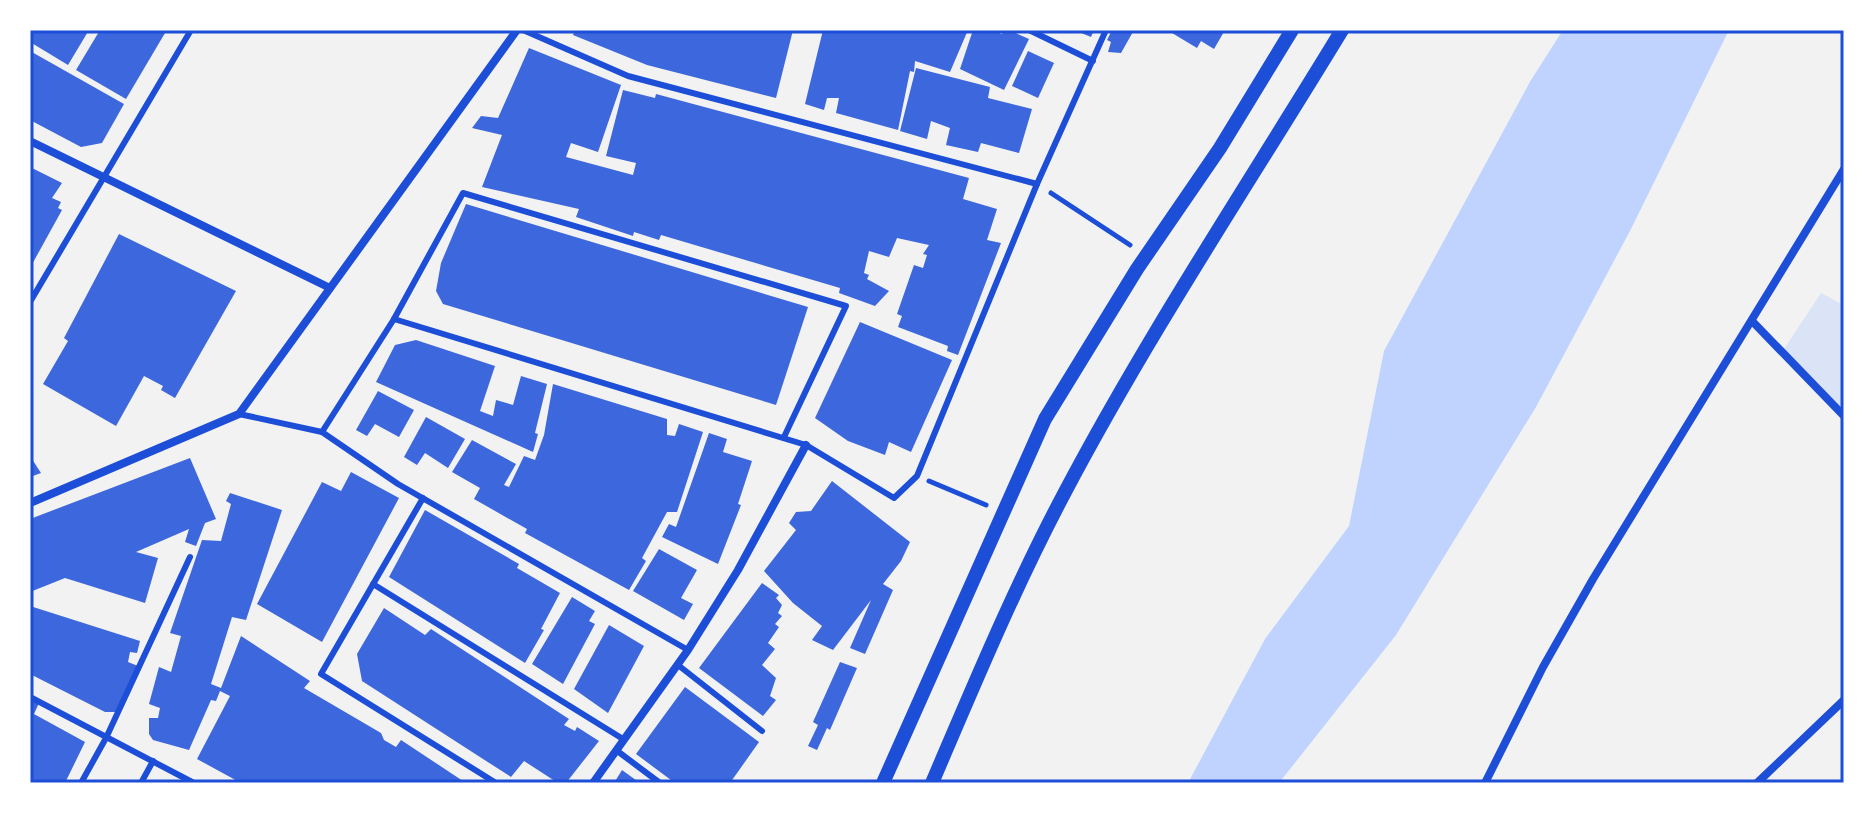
<svg xmlns="http://www.w3.org/2000/svg" width="1874" height="813" font-family="Literata,serif">
<style>
.green{fill:#dbe4f7}
.water{fill:#bfd3fe}
.building{fill:#3d67dc}
.lines{fill:none;stroke-linecap:round;stroke-linejoin:round}
.path{stroke:#1d4ed8;stroke-width:5}
.service{stroke:#1d4ed8;stroke-width:6}
.minor{stroke:#1d4ed8;stroke-width:8}
.tertiary{stroke:#1d4ed8;stroke-width:14}
.neatline{fill:none;stroke:#1d4ed8;stroke-width:3}
</style>
<rect width="100%" height="100%" fill="#f2f2f2"/>
<!-- green -->
<polygon class="green" points="1821,293 1844,305 1844,418 1782,352"/>
<!-- water -->
<polygon class="water" points="1563,30 1729,30 1631,229 1536,407 1396,635 1279,783 1188,783 1265,639 1349,526 1384,351 1531,80"/>
<!-- building -->
<g class="building">
<polygon points="30,30 89,30 68,65 30,42"/>
<polygon points="100,30 159,30 165,33 126,99 76,70"/>
<polygon points="575,30 793,30 776,98 647,65 573,35"/>
<polygon points="823,30 968,30 950,72 915,61 914,72 910,71 898,130 836,113 839,98 827,98 824,110 805,104"/>
<polygon points="973,30 991,30 1002,34 1004,30 1009,30 1029,39 1004,90 960,69"/>
<polygon points="1074,30 1094,30 1091,37"/>
<polygon points="1112,30 1134,30 1121,53 1108,52 1111,42 1107,40"/>
<polygon points="1173,30 1225,30 1214,49 1201,41 1197,48 1172,33"/>
<polygon points="529,48 621,85 598,152 571,143 566,157 633,175 636,163 606,156 623,90 655,98 656,94 969,178 963,199 997,209 987,240 1001,243 958,355 947,351 948,346 898,327 902,316 897,314 914,265 923,268 927,255 923,254 929,245 897,238 889,257 869,251 864,273 869,275 867,279 889,291 875,306 839,293 840,288 661,235 659,240 634,232 633,236 576,217 579,209 482,187 502,135 472,128 481,116 498,118"/>
<polygon points="30,51 124,104 102,143 81,147 30,120"/>
<polygon points="1028,51 1054,63 1038,98 1012,86"/>
<polygon points="916,68 990,87 988,98 1032,109 1019,153 981,143 978,152 946,145 950,128 931,121 927,139 900,131"/>
<polygon points="30,167 62,183 52,198 61,202 58,208 62,210 30,268"/>
<polygon points="466,204 808,307 776,405 443,304 436,291 441,263"/>
<polygon points="119,234 236,291 175,398 161,390 163,386 144,376 116,426 43,384 68,341 64,338"/>
<polygon points="860,322 952,360 911,452 889,442 885,455 848,441 815,418"/>
<polygon points="416,340 495,366 480,411 493,416 496,400 513,405 521,376 547,384 535,433 538,434 533,452 376,382 395,345"/>
<polygon points="553,384 667,419 667,435 675,436 679,424 703,432 677,512 667,512 642,558 646,561 629,590 525,533 527,529 474,499 480,488 452,472 472,440 516,464 504,485 509,487 524,456 535,460 544,435"/>
<polygon points="378,391 414,410 399,437 375,424 367,436 356,430"/>
<polygon points="426,417 465,439 448,468 425,453 417,465 404,457"/>
<polygon points="709,433 727,439 723,452 752,461 738,504 741,505 718,564 662,537 669,524 676,527"/>
<polygon points="30,456 41,473 30,477"/>
<polygon points="190,458 216,519 205,523 196,546 185,542 189,529 136,552 158,558 145,603 65,578 30,592 30,519"/>
<polygon points="351,472 399,498 322,642 257,604 322,482 341,491"/>
<polygon points="832,481 910,542 901,561 883,584 893,590 865,654 850,648 871,600 833,650 812,640 822,626 793,603 764,571 796,530 789,523 796,512 811,511"/>
<polygon points="230,493 282,510 246,620 232,617 211,684 221,688 241,636 310,681 304,688 381,733 384,740 396,747 401,740 466,783 241,783 197,759 230,696 220,691 216,701 211,700 189,750 153,740 149,734 149,718 158,718 160,708 149,704 159,667 171,672 181,636 170,633 202,540 221,541 231,504 226,501"/>
<polygon points="425,510 519,564 517,568 560,593 541,629 544,630 525,663 389,577"/>
<polygon points="659,549 697,570 681,598 693,604 684,620 633,591"/>
<polygon points="762,583 779,595 776,598 782,605 778,613 782,616 775,624 779,627 768,643 775,649 762,665 776,678 770,696 776,700 763,716 699,668"/>
<polygon points="572,597 595,611 589,621 595,624 563,684 532,664"/>
<polygon points="30,606 140,641 137,653 130,652 128,662 138,666 120,712 105,712 30,674"/>
<polygon points="384,608 425,635 431,629 569,719 564,725 575,731 577,727 599,741 566,783 558,783 524,761 511,777 362,681 357,654"/>
<polygon points="609,625 644,646 608,713 574,689"/>
<polygon points="840,662 857,668 830,730 827,728 817,750 808,746 818,725 813,722"/>
<polygon points="685,687 759,742 730,783 675,783 636,754"/>
<polygon points="30,699 39,703 34,714 85,742 65,783 30,783"/>
<polygon points="622,770 640,783 614,783"/>
</g>
<g class="lines">
<!-- path -->
<g class="path">
<polyline points="1051,193 1130,245"/>
<polyline points="929,481 986,505"/>
</g>
<!-- service -->
<g class="service">
<polyline points="523,30 628,76 1037,184"/>
<polyline points="1029,30 1093,61"/>
<polyline points="30,302 191,30"/>
<polyline points="394,319 806,445 894,498 917,476 1037,184 1106,30"/>
<polyline points="239,414 322,432 394,319 463,193 846,306 784,437"/>
<polyline points="322,432 398,484 688,650"/>
<polyline points="423,498 321,674 496,783"/>
<polyline points="373,584 623,739"/>
<polyline points="678,665 762,731"/>
<polyline points="30,697 194,783"/>
<polyline points="616,750 660,783"/>
<polyline points="81,783 106,738 190,557"/>
<polyline points="141,783 153,761"/>
</g>
<!-- minor -->
<g class="minor">
<polyline points="30,141 330,288"/>
<polyline points="1753,322 1844,416"/>
<polyline points="30,503 239,414 517,30"/>
<polyline points="593,783 688,650 738,570 806,445"/>
<polyline points="1485,783 1543,667 1593,579 1844,169"/>
<polyline points="1757,783 1844,700"/>
</g>
<!-- tertiary -->
<g class="tertiary">
<polyline points="883,783 1045,419 1137,269 1220,148 1292,30"/>
<path d="M932 783C974 685 1015 586 1065 492 1149 333 1249 183 1342 30"/>
</g>
</g>
<!-- border -->
<rect width="1874" height="813" fill="none" stroke="#ffffff" stroke-width="64"/>
<rect x="32" y="32" width="1810" height="749" class="neatline"/>
</svg>
